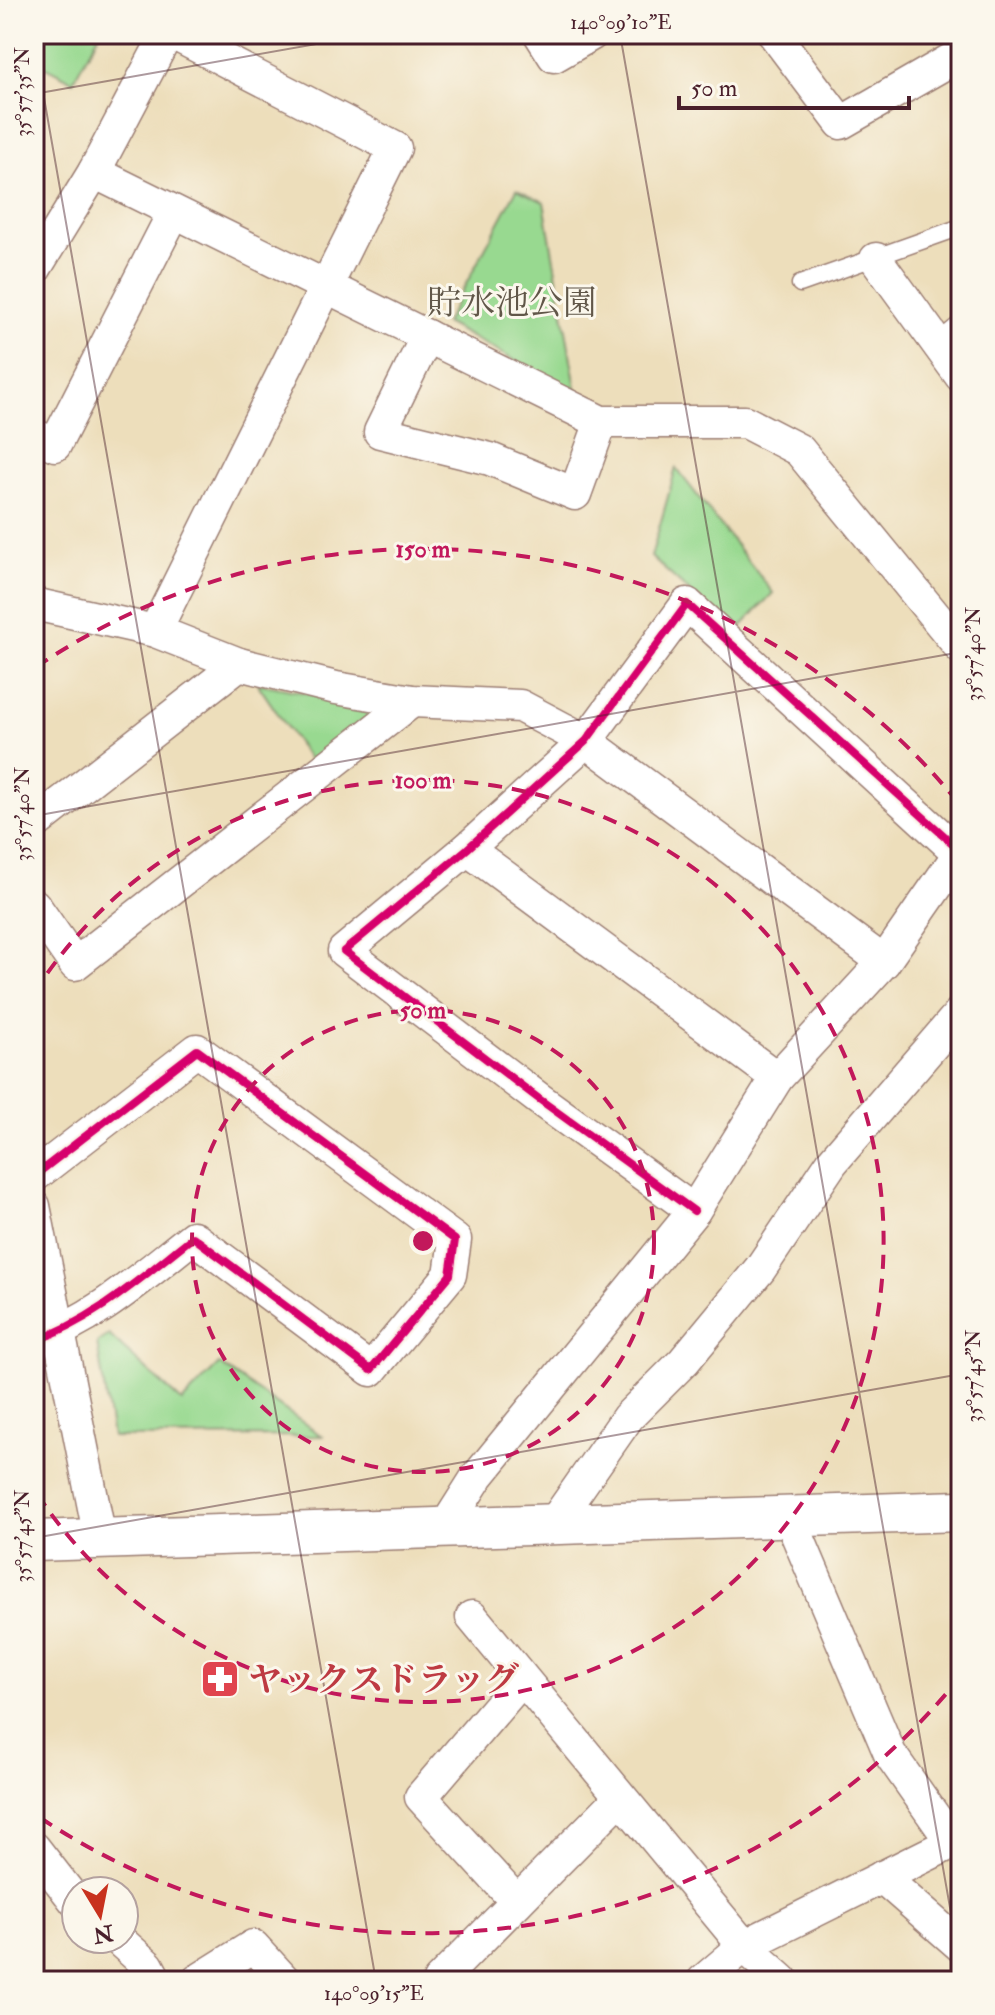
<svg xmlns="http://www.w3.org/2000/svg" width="995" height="2015" font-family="'IM FELL Double Pica','Noto Serif JP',serif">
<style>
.green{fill:#98d990;stroke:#717c5e;stroke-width:2}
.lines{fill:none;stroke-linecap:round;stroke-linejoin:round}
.service-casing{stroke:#9c7e73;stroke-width:19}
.minor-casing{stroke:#9c7e73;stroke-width:35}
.tertiary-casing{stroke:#9c7e73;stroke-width:43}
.service{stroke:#fff;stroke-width:16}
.minor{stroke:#fff;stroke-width:32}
.tertiary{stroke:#fff;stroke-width:40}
.cycleway-casing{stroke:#fbf7ec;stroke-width:13}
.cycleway{stroke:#d6006c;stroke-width:8}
.ticks{fill:none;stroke:#4a1f2b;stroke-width:2;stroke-opacity:0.45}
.ring{fill:none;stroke:#c2185b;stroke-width:4;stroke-dasharray:14 10}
.labels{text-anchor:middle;stroke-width:6;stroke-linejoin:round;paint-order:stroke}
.park-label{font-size:34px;fill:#615749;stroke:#fbf7ec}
.health-label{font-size:34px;font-weight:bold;fill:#be3a42;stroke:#fbf7ec;text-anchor:start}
.centre{fill:#c2185b;stroke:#fbf7ec;stroke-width:4}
.ring-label{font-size:24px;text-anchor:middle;font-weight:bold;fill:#c2185b;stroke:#fbf7ec;stroke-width:6;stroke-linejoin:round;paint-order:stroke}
.neatline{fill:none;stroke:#4a1f2b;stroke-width:3}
.ticks-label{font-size:20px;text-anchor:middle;fill:#4a1f2b}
</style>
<rect width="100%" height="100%" fill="#fbf7ec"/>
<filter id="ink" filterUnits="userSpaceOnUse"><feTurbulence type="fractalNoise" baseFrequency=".0125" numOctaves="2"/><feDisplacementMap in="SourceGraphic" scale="16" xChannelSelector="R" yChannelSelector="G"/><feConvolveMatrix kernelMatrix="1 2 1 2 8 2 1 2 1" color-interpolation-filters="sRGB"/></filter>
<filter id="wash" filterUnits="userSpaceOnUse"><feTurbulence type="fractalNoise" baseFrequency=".006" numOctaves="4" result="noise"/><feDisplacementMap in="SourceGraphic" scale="32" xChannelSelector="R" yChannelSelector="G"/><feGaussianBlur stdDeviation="1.8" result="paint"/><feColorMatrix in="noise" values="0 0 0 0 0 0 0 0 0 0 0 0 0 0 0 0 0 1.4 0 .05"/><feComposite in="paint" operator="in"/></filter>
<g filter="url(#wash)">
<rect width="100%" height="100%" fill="#eddebb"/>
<!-- green -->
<g class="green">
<polygon points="34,34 99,34 73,81 34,61"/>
<polygon points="517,189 544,202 577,394 445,323"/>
<polygon points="676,468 773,593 735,633 651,557"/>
<polygon points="257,683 369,706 376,720 313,766"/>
<polygon points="109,1335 182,1402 219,1364 322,1436 112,1437 97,1343"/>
</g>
</g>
<g filter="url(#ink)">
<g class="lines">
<defs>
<g id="service">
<polyline points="800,284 961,227"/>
<polyline points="937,343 961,323"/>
</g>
<g id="minor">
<polyline points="540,34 554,56 592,34"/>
<polyline points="774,34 841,123 961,54"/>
<polyline points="94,172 601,422 745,422 799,450 961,648"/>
<polyline points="876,259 961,376"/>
<polyline points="34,270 94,172 167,34"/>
<polyline points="427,336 380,432 490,459 575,494 601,422"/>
<polyline points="34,435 55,445 174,212"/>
<polyline points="34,604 155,631 239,664 336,688 412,701 520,706 586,741 884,962"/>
<polyline points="155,631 395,148 174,34"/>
<polyline points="34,824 239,664"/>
<polyline points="467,849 777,1078"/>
<polyline points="34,905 75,964 412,701"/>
<path d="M34 1176 197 1050 455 1240 450 1275 371 1370 193 1237C143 1276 95 1320 34 1341"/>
<polyline points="34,1206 100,1538"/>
<polyline points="694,1211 539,1099 344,951 467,849 586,741 687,604 959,853"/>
<polyline points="789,1516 890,1754 952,1842"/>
<polyline points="554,1523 628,1417 684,1361 760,1269 832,1162 961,1012"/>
<polyline points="446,1526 477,1477 694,1211 777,1078 884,962 961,851"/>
<polyline points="472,1617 744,1946 783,1981"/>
<polyline points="34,1848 76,1902"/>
<polyline points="882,1877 961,1946"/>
<polyline points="517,1902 421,1797 522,1679"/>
<polyline points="118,1939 148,1966 156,1981"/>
<polyline points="197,1981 253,1946 285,1981"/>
<polyline points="439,1981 619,1799"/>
<polyline points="703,1981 744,1946 961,1838"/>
</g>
<polyline id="tertiary" points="34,1541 961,1511"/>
</defs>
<!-- service casing -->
<use href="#service" class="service-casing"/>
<!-- minor casing -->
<use href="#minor" class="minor-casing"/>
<!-- tertiary casing -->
<use href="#tertiary" class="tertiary-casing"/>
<!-- service -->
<use href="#service" class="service"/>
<!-- minor -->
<use href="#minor" class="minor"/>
<!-- tertiary -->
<use href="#tertiary" class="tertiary"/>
<defs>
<g id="cycleway">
<path d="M34 1176 197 1050 455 1240 450 1275 371 1370 193 1237C143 1276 95 1320 34 1341"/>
<polyline points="694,1211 539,1099 344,951 467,849 586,741 687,604 961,851"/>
</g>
</defs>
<!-- cycleway casing -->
<use href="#cycleway" class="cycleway-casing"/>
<!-- cycleway -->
<use href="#cycleway" class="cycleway"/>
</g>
</g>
<!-- ticks -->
<path class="ticks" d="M620 34 961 1970M34 41 376 1981M34 94 373 34M34 816 961 652M34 1538 961 1374"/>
<!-- distance rings -->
<g class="ring">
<circle cx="423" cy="1241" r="231"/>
<path d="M34 993A461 461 0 1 1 34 1489"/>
<path d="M961 1676A692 692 0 0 1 36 1815M36 667A692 692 0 0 1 961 806"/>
</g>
<!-- icons -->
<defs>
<symbol id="pharmacy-square" viewBox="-11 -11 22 22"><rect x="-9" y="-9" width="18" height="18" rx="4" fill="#e0444e" stroke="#fbf7ec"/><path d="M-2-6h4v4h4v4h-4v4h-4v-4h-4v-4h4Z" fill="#fff"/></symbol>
</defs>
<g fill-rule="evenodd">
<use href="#pharmacy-square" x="198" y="1657" width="44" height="44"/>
</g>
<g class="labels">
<!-- park labels -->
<g class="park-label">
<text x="512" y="314">貯水池公園</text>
</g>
<!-- health labels -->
<g class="health-label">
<text x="248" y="1691">ヤックスドラッグ</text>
</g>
</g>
<circle cx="423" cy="1241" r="12" class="centre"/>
<g class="ring-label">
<text x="423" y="557">150 m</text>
<text x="423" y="788">100 m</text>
<text x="423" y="1018">50 m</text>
</g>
<!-- margin -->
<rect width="995" height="2015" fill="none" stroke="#fbf7ec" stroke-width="88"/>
<!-- north arrow -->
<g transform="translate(100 1915) rotate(170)"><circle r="38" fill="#fbf7ec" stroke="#b4a19f" stroke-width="2"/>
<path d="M0-6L14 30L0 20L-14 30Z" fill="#c8321e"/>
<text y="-12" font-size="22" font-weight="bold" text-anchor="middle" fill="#4a1f2b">N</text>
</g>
<!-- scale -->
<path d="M679 96v12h230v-12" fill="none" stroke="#4a1f2b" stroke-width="4"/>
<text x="691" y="96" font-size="24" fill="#4a1f2b" stroke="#fbf7ec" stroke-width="6" paint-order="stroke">50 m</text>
<rect x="44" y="44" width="907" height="1927" class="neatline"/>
<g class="ticks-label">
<text x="621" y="29">140°09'10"E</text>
<text transform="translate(22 92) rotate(-90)" y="7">35°57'35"N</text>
<text transform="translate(973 654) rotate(-90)" y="7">35°57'40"N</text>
<text transform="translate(22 814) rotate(-90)" y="7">35°57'40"N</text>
<text transform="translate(973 1376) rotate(-90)" y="7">35°57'45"N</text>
<text transform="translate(22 1536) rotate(-90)" y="7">35°57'45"N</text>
<text x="374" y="2000">140°09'15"E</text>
</g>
</svg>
